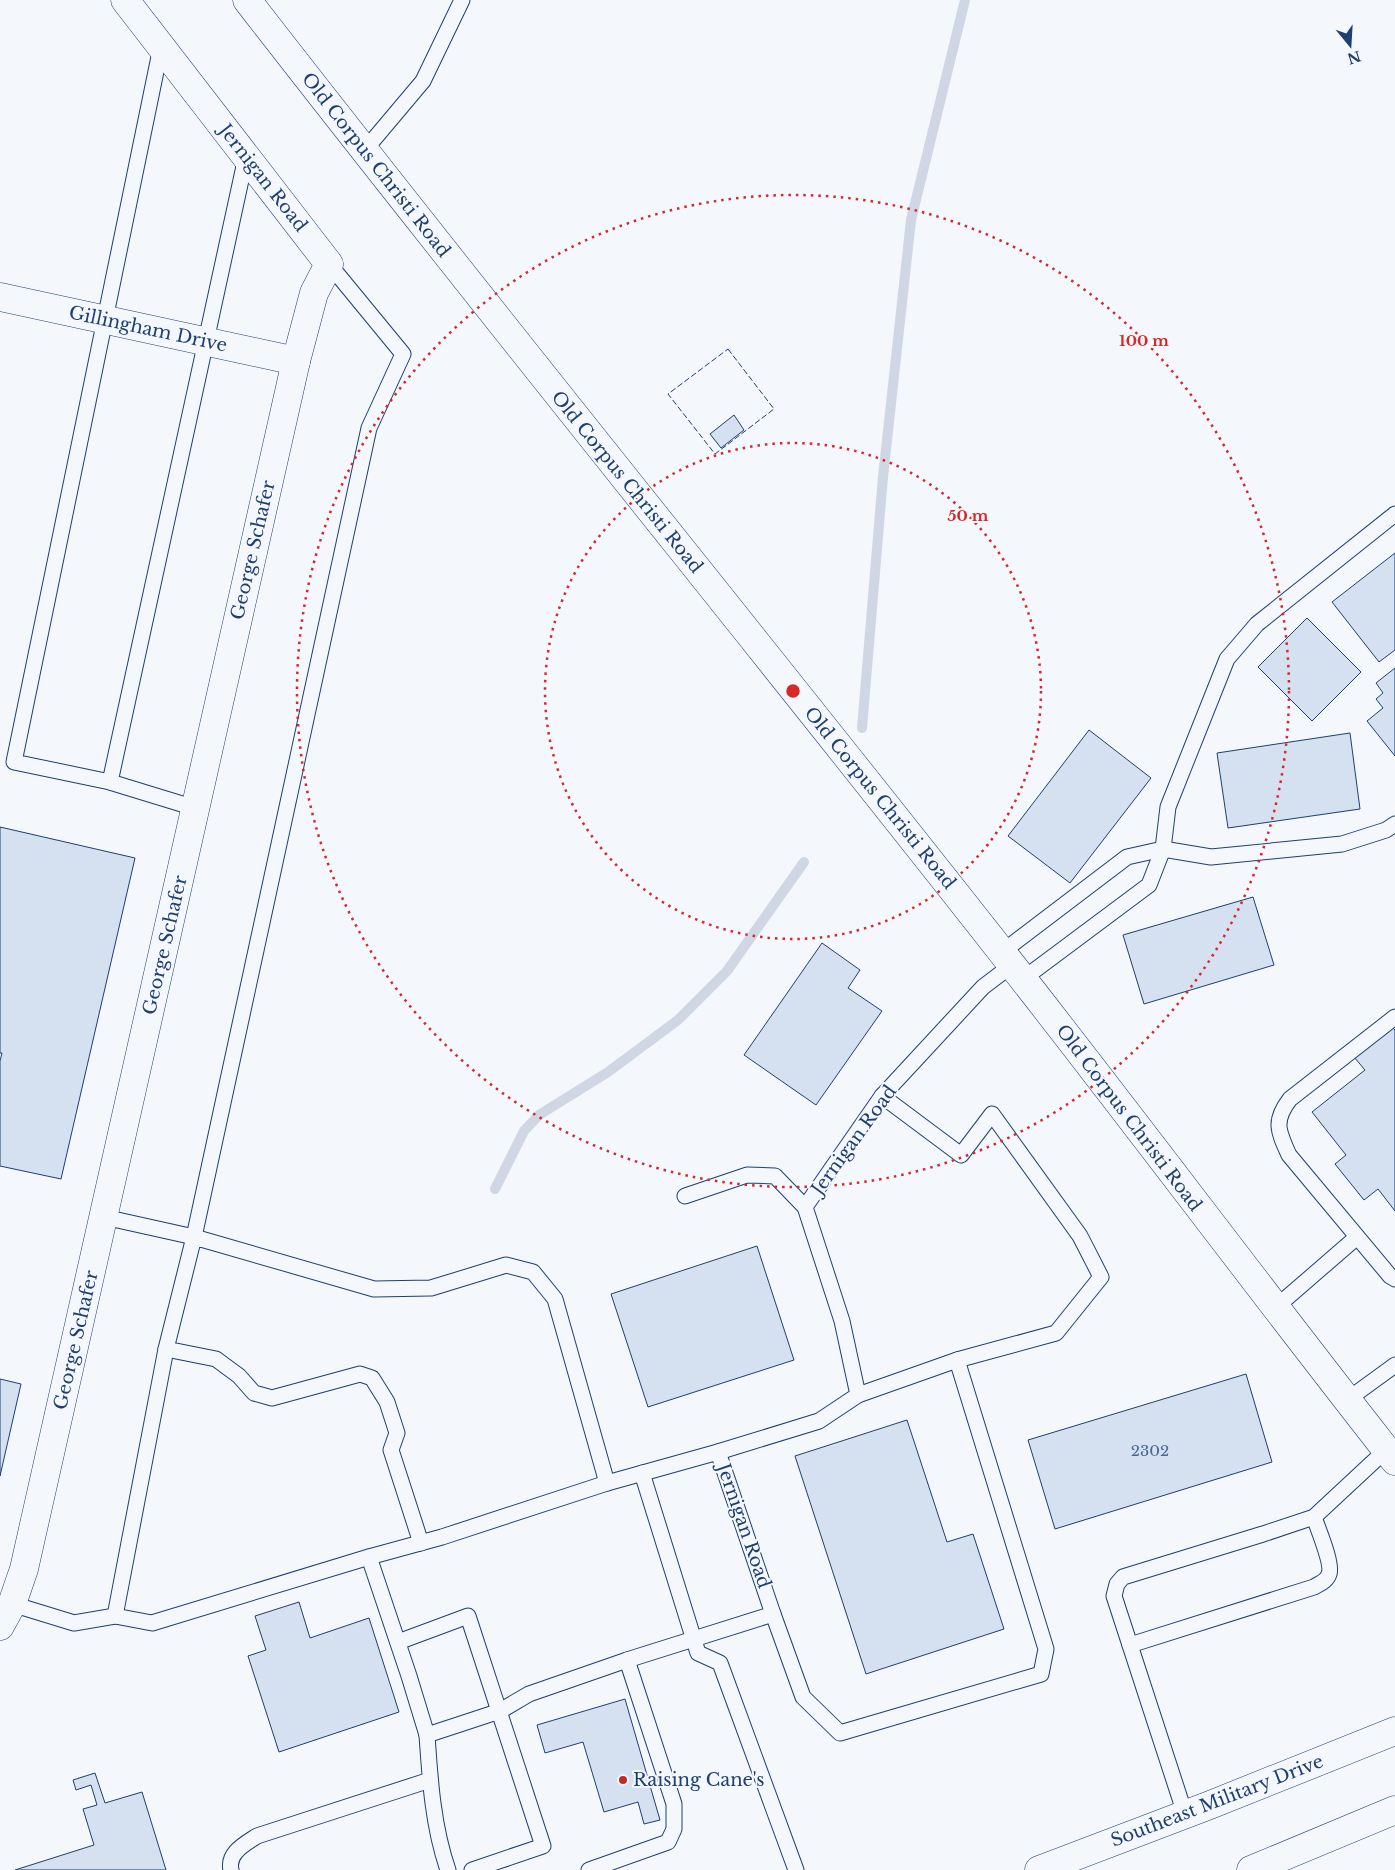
<svg xmlns="http://www.w3.org/2000/svg" width="1395" height="1870" font-family="'Libre Baskerville',serif">
<style>
.lines{fill:none;stroke-linecap:round;stroke-linejoin:round}
.stream{stroke:#cfd7e4;stroke-width:10}
.building{fill:#d5e0f0;stroke:#1d3f73}
.lane-casing{stroke:#1d3f73;stroke-width:17}
.street-casing{stroke:#1d3f73;stroke-width:29}
.primary-casing{stroke:#1d3f73;stroke-width:29}
.lane{stroke:#f4f7fb;stroke-width:15}
.street{stroke:#f4f7fb;stroke-width:28}
.primary{stroke:#f4f7fb;stroke-width:28}
.fence{stroke:#1d3f73;stroke-width:1;stroke-dasharray:6 2.5;stroke-linecap:butt}
.ring{fill:none;stroke:#d62828;stroke-width:2.5;stroke-dasharray:2.5 5}
.poi-dot{fill:#c62828;stroke:#f4f7fb;stroke-width:2}
.labels{text-anchor:middle;stroke-width:4;stroke-linejoin:round;paint-order:stroke}
.number-label{font-size:15px;fill:#4b6792}
.street-label{font-size:18px;fill:#1d3f73;stroke:#f4f7fb}
.poi-label{font-size:18px;fill:#1d3f73;stroke:#f4f7fb;text-anchor:start}
.centre{fill:#d62828;stroke:#f4f7fb;stroke-width:2.5}
.ring-label{font-size:15px;text-anchor:middle;font-weight:bold;fill:#d62828;stroke:#f4f7fb;stroke-width:4;stroke-linejoin:round;paint-order:stroke}
</style>
<rect width="100%" height="100%" fill="#f4f7fb"/>
<g class="lines">
<!-- stream -->
<g class="stream">
<polyline points="862,728 883,477 911,220 965,0"/>
<polyline points="495,1189 524,1131 539,1115 608,1072 678,1020 727,971 804,862"/>
</g>
</g>
<!-- building -->
<g class="building">
<polygon points="734,415 744,430 721,448 710,434"/>
<polygon points="1395,553 1395,650 1379,662 1332,602"/>
<polygon points="1307,618 1361,672 1312,721 1258,667"/>
<polygon points="1395,668 1395,756 1367,721 1383,708 1376,699 1383,693 1376,683"/>
<polygon points="1089,730 1151,778 1070,883 1008,836"/>
<polygon points="1350,733 1360,809 1228,828 1217,753"/>
<polygon points="0,827 135,858 61,1179 0,1166 0,1061 2,1053 0,1053"/>
<polygon points="1253,897 1274,965 1144,1004 1123,935"/>
<polygon points="822,943 860,970 848,988 882,1011 816,1105 744,1055"/>
<polygon points="1392,1027 1395,1030 1395,1211 1378,1189 1364,1200 1335,1164 1346,1155 1312,1112 1365,1070 1354,1057"/>
<polygon points="757,1246 794,1360 648,1407 611,1294"/>
<polygon points="1246,1374 1272,1462 1055,1529 1028,1440"/>
<polygon points="0,1379 21,1384 0,1476"/>
<polygon points="907,1420 947,1542 973,1534 1004,1629 866,1674 795,1456"/>
<polygon points="299,1602 310,1638 369,1618 399,1712 279,1752 248,1656 266,1650 255,1616"/>
<polygon points="625,1699 660,1820 644,1824 638,1802 604,1812 583,1742 545,1753 537,1725"/>
<polygon points="95,1773 105,1803 142,1792 166,1870 15,1870 94,1845 83,1809 97,1805 91,1785 76,1790 73,1780"/>
</g>
<g class="lines">
<defs>
<g id="lane">
<polyline points="161,47 14,762 110,782 195,808"/>
<polyline points="364,151 423,81 462,0"/>
<polyline points="110,782 246,157"/>
<polyline points="1002,952 1127,857 1163,849 1211,857 1342,844 1386,830 1395,824"/>
<polyline points="1023,979 1149,885 1163,849 1168,807 1227,659 1257,624 1395,514"/>
<path d="M1395 1017 1290 1099C1273 1121 1278 1131 1289 1155L1390 1276 1395 1279"/>
<polyline points="882,1096 961,1155 992,1114 1080,1236 1101,1277 1056,1333 957,1360"/>
<polyline points="685,1196 747,1175 775,1176 805,1207"/>
<polyline points="104,1217 194,1237 369,428 403,354 329,264"/>
<polyline points="1275,1308 1357,1237"/>
<polyline points="1347,1400 1395,1365"/>
<polyline points="642,1473 698,1653 720,1663 796,1870"/>
<polyline points="421,1543 391,1450 397,1433 387,1402 372,1378 360,1374 272,1398 254,1393 239,1376 216,1359 166,1349 194,1237 374,1289 431,1288 506,1265 533,1272 555,1299 607,1483"/>
<polyline points="12,1604 74,1623 115,1616 166,1349"/>
<polyline points="773,1614 803,1697 840,1733 1041,1674 1046,1649 957,1360 858,1395"/>
<polyline points="115,1616 152,1623 369,1557"/>
<polyline points="398,1642 468,1616 543,1846 472,1870"/>
<path d="M1130 1645 1314 1587C1319 1584 1327 1581 1329 1574 1333 1564 1318 1529 1314 1517"/>
<polyline points="427,1735 409,1676 369,1557 442,1537 607,1483 718,1452"/>
<polyline points="1185,1814 1114,1596 1117,1584 1123,1577 1263,1534 1314,1517 1386,1450"/>
<path d="M231 1870C227 1853 245 1844 257 1836L430 1780"/>
<path d="M448 1870C433 1827 430 1780 427 1735L500 1711 529 1694 627 1660 773 1614 718 1452 819 1421 858 1395 842 1321 805 1207 882 1096 983 987 1012 965"/>
<polyline points="589,1870 668,1842 674,1829 674,1804 627,1660"/>
</g>
<g id="street">
<path d="M247 0C495 320 751 633 1001 951 1134 1120 1262 1292 1395 1461"/>
<polyline points="0,297 296,361"/>
<polyline points="0,1626 12,1604 24,1569 296,361 314,293 329,264 125,0"/>
</g>
<g id="primary">
<polyline points="1039,1870 1210,1805 1395,1731"/>
<polyline points="1251,1870 1395,1810"/>
</g>
</defs>
<!-- lane casing -->
<use href="#lane" class="lane-casing"/>
<!-- street casing -->
<use href="#street" class="street-casing"/>
<!-- primary casing -->
<use href="#primary" class="primary-casing"/>
<!-- lane -->
<use href="#lane" class="lane"/>
<!-- street -->
<use href="#street" class="street"/>
<!-- primary -->
<use href="#primary" class="primary"/>
<!-- fence -->
<polygon class="fence" points="728,349 774,409 715,454 668,394"/>
</g>
<!-- distance rings -->
<g class="ring">
<circle cx="793" cy="691" r="248"/>
<circle cx="793" cy="691" r="496"/>
</g>
<!-- markers -->
<circle class="poi-dot" cx="623" cy="1780" r="5"/>
<g class="labels">
<!-- number labels -->
<g class="number-label">
<text x="1150" y="1456">2302</text>
</g>
<!-- street labels -->
<g class="street-label">
<text transform="translate(376 165) rotate(52)" y="6">Old Corpus Christi Road</text>
<text transform="translate(263 178) rotate(52)" y="6">Jernigan Road</text>
<text transform="translate(148 329) rotate(12)" y="6">Gillingham Drive</text>
<text transform="translate(627 482) rotate(51)" y="6">Old Corpus Christi Road</text>
<text transform="translate(253 550) rotate(-77)" y="6">George Schafer</text>
<text transform="translate(880 798) rotate(51)" y="6">Old Corpus Christi Road</text>
<text transform="translate(165 945) rotate(-77)" y="6">George Schafer</text>
<text transform="translate(1129 1118) rotate(53)" y="6">Old Corpus Christi Road</text>
<text transform="translate(854 1140) rotate(-54)" y="6">Jernigan Road</text>
<text transform="translate(76 1340) rotate(-77)" y="6">George Schafer</text>
<text transform="translate(744 1526) rotate(71)" y="6">Jernigan Road</text>
<text transform="translate(1217 1801) rotate(-21)" y="6">Southeast Military Drive</text>
</g>
<!-- poi labels -->
<g class="poi-label">
<text x="633" y="1786">Raising Cane's</text>
</g>
</g>
<circle cx="793" cy="691" r="8" class="centre"/>
<g class="ring-label">
<text x="1144" y="346">100 m</text>
<text x="968" y="521">50 m</text>
</g>
<!-- north arrow -->
<g transform="translate(1350 45) rotate(162)" stroke="#f4f7fb" stroke-width="4" paint-order="stroke">
<path d="M0-4L9 19L0 12L-9 19Z" fill="#1d3f73"/>
<text y="-8" font-size="14" font-weight="bold" text-anchor="middle" fill="#1d3f73">N</text>
</g>
</svg>
